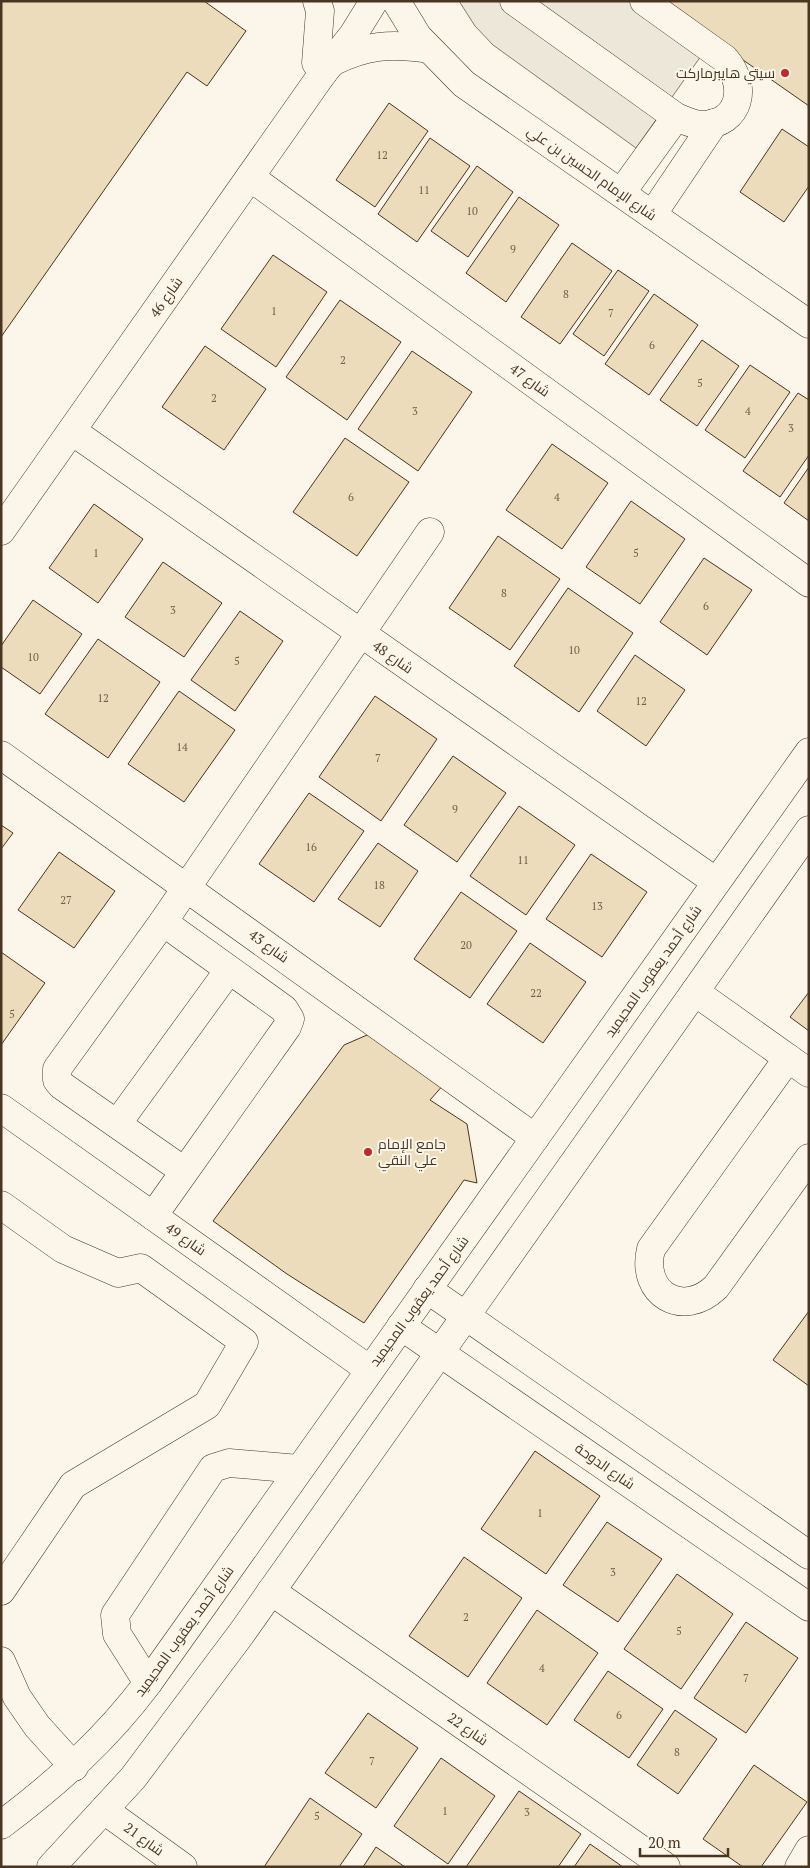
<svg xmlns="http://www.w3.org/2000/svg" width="810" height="1868" font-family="'PT Serif',Cairo,serif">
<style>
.parking{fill:#ede7d9;stroke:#887966}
.building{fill:#ecdcbc;stroke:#4a3520}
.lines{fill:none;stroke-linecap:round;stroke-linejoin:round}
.minor-casing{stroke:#4a3520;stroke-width:29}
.minor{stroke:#fbf6e9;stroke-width:28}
.poi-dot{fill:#c62828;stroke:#fbf6e9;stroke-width:2}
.labels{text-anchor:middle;stroke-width:4;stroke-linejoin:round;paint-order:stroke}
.number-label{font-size:11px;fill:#725f47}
.poi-label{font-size:14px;fill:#4a3520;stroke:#fbf6e9;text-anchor:end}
.street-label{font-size:14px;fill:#4a3520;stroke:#fbf6e9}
</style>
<rect width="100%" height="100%" fill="#fbf6e9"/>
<!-- parking -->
<polygon class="parking" points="459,1 657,1 713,39 636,148 493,45 475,26"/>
<!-- building -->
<g class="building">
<polygon points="1,1 204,1 246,31 207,86 187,72 1,337"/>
<polygon points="657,1 809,1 809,106 713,39"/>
<polygon points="389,103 428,131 375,207 336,180"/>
<polygon points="782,129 809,147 809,186 784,222 740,192"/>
<polygon points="430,138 470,166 417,242 378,214"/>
<polygon points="477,166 513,192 468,257 431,231"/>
<polygon points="519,197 559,225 506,302 466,273"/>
<polygon points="572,243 612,271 560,344 521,317"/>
<polygon points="273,255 327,292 276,367 221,329"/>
<polygon points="618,270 649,291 604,356 573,334"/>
<polygon points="654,294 698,325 649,395 605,364"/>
<polygon points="340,300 401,342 347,420 286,377"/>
<polygon points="702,340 739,366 697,426 660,400"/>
<polygon points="205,346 266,389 224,450 162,407"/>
<polygon points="412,351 472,392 418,471 358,429"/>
<polygon points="750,365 790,392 745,458 705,430"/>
<polygon points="798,393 809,400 809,455 780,497 743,471"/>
<polygon points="345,438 409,482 357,556 293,512"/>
<polygon points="552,444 608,483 562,549 506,510"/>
<polygon points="809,467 809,521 784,503"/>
<polygon points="631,501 685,539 640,604 586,567"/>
<polygon points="94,504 143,539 98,603 49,568"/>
<polygon points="498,536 560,579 510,650 449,608"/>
<polygon points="704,558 752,590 707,655 660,622"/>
<polygon points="163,562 222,603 184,657 125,617"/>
<polygon points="568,588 633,633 579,712 514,666"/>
<polygon points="33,600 82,634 40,694 1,667 1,646"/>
<polygon points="240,611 283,641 235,711 191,680"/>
<polygon points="98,639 160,682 108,758 45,714"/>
<polygon points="635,655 685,690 646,746 597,711"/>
<polygon points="179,691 235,730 184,802 128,764"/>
<polygon points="375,696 437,739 381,821 319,777"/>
<polygon points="453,756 506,793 457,862 404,825"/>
<polygon points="309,793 364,831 314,902 259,864"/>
<polygon points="519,806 575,845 526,915 470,876"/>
<polygon points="1,825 13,833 1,849"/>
<polygon points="378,843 418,871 380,927 338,899"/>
<polygon points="59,852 115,891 74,948 18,910"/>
<polygon points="591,854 647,892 602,957 546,919"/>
<polygon points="461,892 517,931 470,998 414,959"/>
<polygon points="530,943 586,982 543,1043 487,1004"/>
<polygon points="1,952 45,983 1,1045"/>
<polygon points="809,992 809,1031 790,1017"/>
<polygon points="374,1032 445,1083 430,1100 467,1124 477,1183 464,1180 364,1323 287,1274 213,1221 344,1045"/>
<polygon points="809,1311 809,1386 773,1360"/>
<polygon points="535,1451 600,1496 546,1574 481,1529"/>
<polygon points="607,1522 662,1559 618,1622 563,1585"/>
<polygon points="464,1557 522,1598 468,1677 409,1636"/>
<polygon points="677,1574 733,1614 681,1689 624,1649"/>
<polygon points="537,1610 598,1653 547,1725 487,1683"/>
<polygon points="746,1622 798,1658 746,1733 694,1698"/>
<polygon points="608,1671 663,1709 629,1758 574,1720"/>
<polygon points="675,1710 717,1739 678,1794 637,1765"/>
<polygon points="368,1713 418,1748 376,1808 325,1773"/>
<polygon points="441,1758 495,1796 448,1864 394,1826"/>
<polygon points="754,1765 807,1802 761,1867 743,1867 703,1839"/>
<polygon points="519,1791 581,1834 558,1867 466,1867"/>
<polygon points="310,1798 362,1834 339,1867 264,1867"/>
<polygon points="590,1844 623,1867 574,1867"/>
<polygon points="376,1847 405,1867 363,1867"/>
</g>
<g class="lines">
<defs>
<g id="minor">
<polyline points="317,1 320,11 316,63 323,73"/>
<polyline points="396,1 418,37 464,84 809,324"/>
<path d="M514 1 676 117C684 120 693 125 702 125 741 124 748 85 725 59L644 1"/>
<path d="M332 62C366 45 391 43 429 49"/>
<polyline points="250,177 809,583"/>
<polyline points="621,193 676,117"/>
<polyline points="652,215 714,123"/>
<polyline points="72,431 715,881"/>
<polyline points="1,531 323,73 353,35 374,1"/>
<polyline points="1,755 535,1138"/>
<polyline points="695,992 809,1073"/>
<path d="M788 1058 651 1249C640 1294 683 1319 716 1287L809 1158"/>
<polyline points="1,1108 370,1370"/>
<polyline points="117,1124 229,970"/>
<polyline points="184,1171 61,1085 57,1080 57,1069 163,922 430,532"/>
<polyline points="1,1205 63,1249 118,1273 141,1268 244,1342 207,1405 73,1485 1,1591"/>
<polyline points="153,1216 287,1027 290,1019 284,1009 163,922"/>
<polyline points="427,1289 809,1555"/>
<polyline points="401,1326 809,1607"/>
<polyline points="271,1591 666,1867"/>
<polyline points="1,1661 17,1697 37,1726 74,1767"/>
<polyline points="148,1683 117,1634 115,1615 213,1468 229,1463 299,1469"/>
<polyline points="104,1810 183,1867"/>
<path d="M1 1825C57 1783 106 1739 148 1683L809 752"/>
<polyline points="51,1867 133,1778 241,1634 809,830"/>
<polyline points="799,1867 809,1850"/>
</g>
</defs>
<!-- minor casing -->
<use href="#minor" class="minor-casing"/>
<!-- minor -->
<use href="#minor" class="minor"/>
</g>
<!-- markers -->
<g class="poi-dot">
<circle cx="785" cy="73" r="5"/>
<circle cx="368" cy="1152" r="5"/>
</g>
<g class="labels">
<!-- number labels -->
<g class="number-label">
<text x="382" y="159">12</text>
<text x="424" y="194">11</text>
<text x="472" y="215">10</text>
<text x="513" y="253">9</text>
<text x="566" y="298">8</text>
<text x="274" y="315">1</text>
<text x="611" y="317">7</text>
<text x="652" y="349">6</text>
<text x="343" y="364">2</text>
<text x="700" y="387">5</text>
<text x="214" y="402">2</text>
<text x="415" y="415">3</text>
<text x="748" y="415">4</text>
<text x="791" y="432">3</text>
<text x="351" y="501">6</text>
<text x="557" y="501">4</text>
<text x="96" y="557">1</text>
<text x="636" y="557">5</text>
<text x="504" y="597">8</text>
<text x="706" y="610">6</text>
<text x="173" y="614">3</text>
<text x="574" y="654">10</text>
<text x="33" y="661">10</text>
<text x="237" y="665">5</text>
<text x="103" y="702">12</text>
<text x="641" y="705">12</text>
<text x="182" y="751">14</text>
<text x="378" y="762">7</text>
<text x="455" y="813">9</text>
<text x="311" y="851">16</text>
<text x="523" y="864">11</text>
<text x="379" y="889">18</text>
<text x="66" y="904">27</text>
<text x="597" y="910">13</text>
<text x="466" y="949">20</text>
<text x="536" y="997">22</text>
<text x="12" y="1018">5</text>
<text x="540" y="1517">1</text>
<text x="613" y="1576">3</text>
<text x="466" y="1621">2</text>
<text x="679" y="1635">5</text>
<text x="542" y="1672">4</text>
<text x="746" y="1682">7</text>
<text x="619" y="1719">6</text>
<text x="677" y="1756">8</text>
<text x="372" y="1765">7</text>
<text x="445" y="1815">1</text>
<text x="527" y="1816">3</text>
<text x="317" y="1820">5</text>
</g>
<!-- poi labels -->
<g class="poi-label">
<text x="775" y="78">سيتي هايبرماركت</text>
<text x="378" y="1149" text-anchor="start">جامع الإمام<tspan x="378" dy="16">علي النقي</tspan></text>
</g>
<!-- street labels -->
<g class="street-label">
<text transform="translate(592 173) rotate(35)" y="5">شارع الإمام الحسين بن علي</text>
<text transform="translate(166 297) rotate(-55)" y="5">شارع 46</text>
<text transform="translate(530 380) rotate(36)" y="5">شارع 47</text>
<text transform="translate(393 657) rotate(35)" y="5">شارع 48</text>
<text transform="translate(269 946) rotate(36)" y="5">شارع 43</text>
<text transform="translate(653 971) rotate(-55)" y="5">شارع أحمد يعقوب المحيميد</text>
<text transform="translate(186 1239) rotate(35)" y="5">شارع 49</text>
<text transform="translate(419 1301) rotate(-54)" y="5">شارع أحمد يعقوب المحيميد</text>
<text transform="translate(605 1466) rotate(35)" y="5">شارع الدوحة</text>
<text transform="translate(184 1631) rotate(-54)" y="5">شارع أحمد يعقوب المحيميد</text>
<text transform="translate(468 1729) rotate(35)" y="5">شارع 22</text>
<text transform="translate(144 1839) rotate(36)" y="5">شارع 21</text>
</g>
</g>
<!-- border -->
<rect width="810" height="1868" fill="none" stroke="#4a3520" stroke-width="5"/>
<!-- scale -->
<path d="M640 1848v8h88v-8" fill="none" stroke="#4a3520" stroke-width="2.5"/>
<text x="648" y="1848" font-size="15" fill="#4a3520" stroke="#fbf6e9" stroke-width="4" paint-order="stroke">20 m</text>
</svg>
